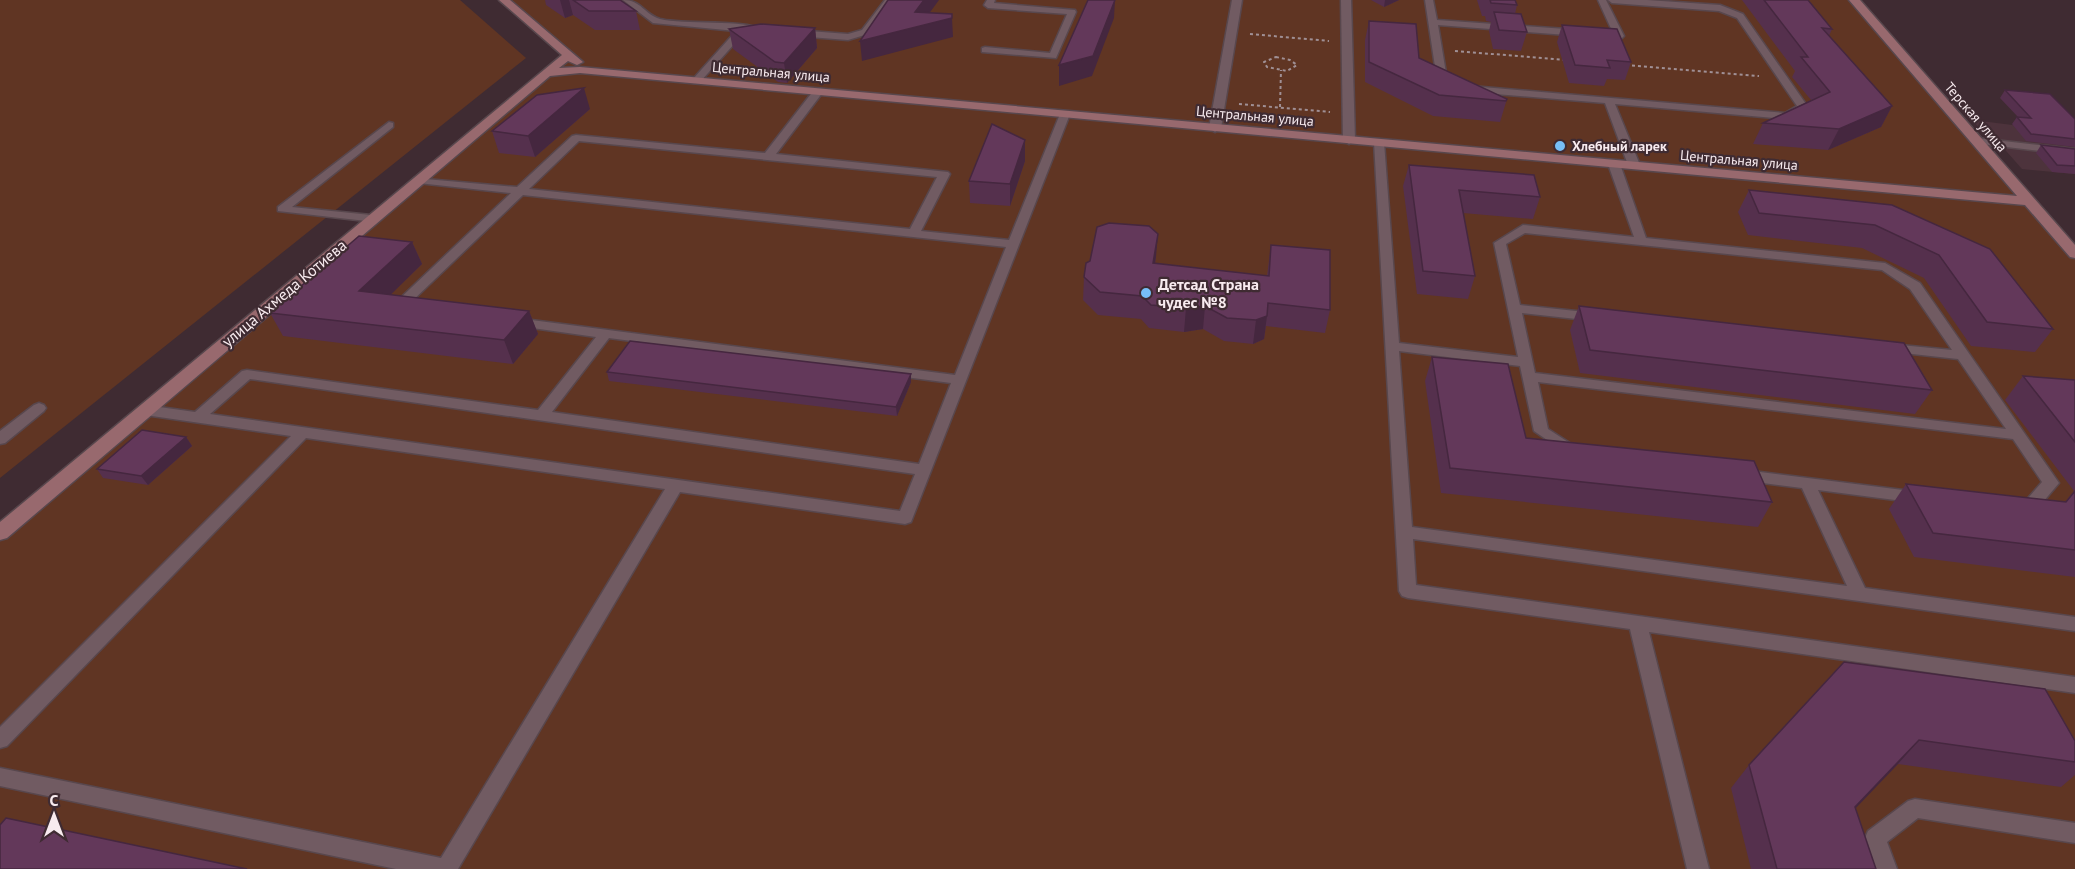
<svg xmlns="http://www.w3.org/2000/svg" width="2075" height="869" font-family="'PT Sans',sans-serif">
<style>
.built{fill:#4d333c}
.green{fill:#603523}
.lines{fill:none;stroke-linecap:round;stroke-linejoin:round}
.lane-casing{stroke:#58474d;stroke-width:3}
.street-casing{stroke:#58474d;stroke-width:3}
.secondary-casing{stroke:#58474d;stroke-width:3}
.path{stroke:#a09095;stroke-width:2;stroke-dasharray:3 3;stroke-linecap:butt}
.lane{fill:#715b62;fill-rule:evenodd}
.street{fill:#715b62;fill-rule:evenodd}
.secondary{fill:#98696e;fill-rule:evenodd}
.wall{fill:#55304d}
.shaded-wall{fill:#45273f}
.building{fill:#63385a;stroke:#45273f;stroke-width:1.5}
.poi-dot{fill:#77bff7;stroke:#3f2b32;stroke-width:2}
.labels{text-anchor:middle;stroke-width:4.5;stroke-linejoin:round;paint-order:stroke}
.far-street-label{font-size:14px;fill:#f8ebef;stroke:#3f2b32}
.far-poi-label{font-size:14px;font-weight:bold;fill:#f8ebef;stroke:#3f2b32;text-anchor:start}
.poi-label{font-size:16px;font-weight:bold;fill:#f8ebef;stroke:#3f2b32;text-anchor:start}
.street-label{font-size:16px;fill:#f8ebef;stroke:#3f2b32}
</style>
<rect width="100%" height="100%" fill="#3f2b32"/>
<!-- built -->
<polygon class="built" points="1973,120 2075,133 2075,174 2022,169 1992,135 1983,134"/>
<!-- green -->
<g class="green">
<polygon points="0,0 460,0 526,58 0,478"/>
<polygon points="504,0 1854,0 2075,254 2075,869 0,869 0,533 568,55"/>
</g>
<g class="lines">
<defs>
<g id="lane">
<path d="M623 0C641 0 644 14 660 19 682 25 747 19 763 30L758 33 745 32 699 83H693V79L736 31 653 23Z"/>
<polygon points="885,0 893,0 868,34 848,40 796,36 791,33 796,30 848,34 862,30"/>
<polygon points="987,0 995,0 994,3 1075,10 1076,12 1056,58 982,52 982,48 985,47 1050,53 1067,14 988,8 984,5"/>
<polygon points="1425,0 1433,0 1437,20 1580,30 1585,33 1580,36 1438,25 1447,79 1453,83 1448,86 1437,80"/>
<polygon points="1598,0 1606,0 1624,36 1622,38 1607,38 1602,35 1613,33"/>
<polygon points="1608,0 1647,0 1720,5 1743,14 1808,107 1787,119 1615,104 1640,165 1634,168 1628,165 1605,103 1471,92 1466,89 1471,86 1785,113 1797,106 1737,18 1719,11 1612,3"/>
<path d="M814 90 823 92 776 154 948 172 950 174 921 231 1009 240 1060 114 1065 111 1070 114 911 522 905 524 680 492 458 869H396L0 786V768L441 858 665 489 306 438 7 746 0 748V727L291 436 145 415 138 410 145 405 195 412 242 371 247 370 538 410 596 337 511 325 509 322 516 318 955 375 1006 247 523 195 409 304 413 307 411 310H399L392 306 511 193 418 183 414 182V178L517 187 572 136 576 135 765 153ZM579 141 937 177 910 229 529 189ZM609 338 951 383 919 464 552 412ZM250 379 915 474 900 511 210 414Z"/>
<polygon points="389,122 393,123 393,127 292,207 371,215 375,216 375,222 278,211 278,207"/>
<polygon points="1977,138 2075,149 2075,155 1973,143 1972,141"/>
<path d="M1379 139 1384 142 1399 343 1518 357 1494 243 1523 225 1634 237 1608 164 1614 161 1620 164 1646 238 1885 263 1920 283 2059 483 2032 515 2026 517 1818 490 1865 588 2075 617V631L1413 539 1416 585 2075 677V693L1649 632 1709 869H1687L1630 629 1408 598 1402 596 1399 591 1374 142ZM1525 233 1882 270 1910 289 1952 350 1890 344 1883 348 1885 351 1958 359 2006 429 1535 373 1522 313 1595 321 1602 317 1595 313 1520 305 1506 244ZM1399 351 1520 366 1534 431 1575 459 1802 488 1847 586 1412 527ZM1538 382 2013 439 2042 482 2022 505 1579 449 1548 429Z"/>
<polygon points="39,403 44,405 46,408 44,411 5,443 0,444 0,431 34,405"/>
<polygon points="1915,799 2075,823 2075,843 1918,818 1887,842 1897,869 1875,869 1865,838 1868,831 1908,801"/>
</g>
<g id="street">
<polygon points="1232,0 1242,0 1221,128 1215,132 1209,128"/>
<polygon points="1341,0 1351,0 1355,140 1349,144 1343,140"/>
</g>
<polygon id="secondary" points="499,0 510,0 583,62 577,65 568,61 559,68 580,67 2017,196 1849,0 1860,0 2075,245 2075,258 2070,257 2025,205 580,73 550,76 7,538 0,540 0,522 562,55"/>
</defs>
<!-- lane casing -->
<use href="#lane" class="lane-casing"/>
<!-- street casing -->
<use href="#street" class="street-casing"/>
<!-- secondary casing -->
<use href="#secondary" class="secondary-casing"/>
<!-- path -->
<g class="path">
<polyline points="1250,34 1329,41"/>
<polyline points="1455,51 1567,60"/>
<polygon points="1276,57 1290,60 1297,65 1287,71 1267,67 1264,62"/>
<polyline points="1626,65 1759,76"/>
<polyline points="1239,104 1330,112"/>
<polyline points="1280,107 1281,70"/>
</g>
<!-- lane -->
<use href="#lane" class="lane"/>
<!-- street -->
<use href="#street" class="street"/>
<!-- secondary -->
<use href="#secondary" class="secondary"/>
</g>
<!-- wall -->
<g class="wall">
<polygon points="545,0 620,0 636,11 640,30 595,30 573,15 565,18 546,5"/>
<polygon points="1371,0 1399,0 1384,7"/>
<polygon points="1477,0 1515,0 1517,5 1515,14 1527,32 1521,51 1493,49 1489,31 1491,22 1486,21 1485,16 1482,16"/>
<polygon points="1742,0 1808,0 1832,29 1829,36 1892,106 1881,127 1828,150 1753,144 1763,123 1811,100 1792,77 1795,71"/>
<polygon points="1369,21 1419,58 1507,99 1500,122 1433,116 1365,82 1365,40"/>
<polygon points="1562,25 1631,62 1625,80 1607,79 1604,86 1569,83 1557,42"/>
<polygon points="815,28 817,48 787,83 778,82 733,49 729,29"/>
<polygon points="2005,90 2075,119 2075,147 2026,141 2012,124 2017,117 2018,117 2000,98"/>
<polygon points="590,109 535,157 499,153 492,131"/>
<polygon points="2041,145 2075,149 2075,174 2052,172 2036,153"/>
<polygon points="1025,161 1010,206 970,203 969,181"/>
<polygon points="1409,165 1540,197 1533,219 1463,213 1475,276 1468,299 1417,294 1403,186"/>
<polygon points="1749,190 1892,205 2053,329 2035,352 1971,346 1924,278 1862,248 1748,235 1738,212"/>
<polygon points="412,242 422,264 390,295 529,311 538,334 513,364 283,336 270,313"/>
<polygon points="1271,245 1330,310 1325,333 1266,326 1264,339 1253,344 1224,341 1203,329 1184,332 1149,328 1141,319 1098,315 1083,300 1084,277 1156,257 1155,263 1267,276"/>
<polygon points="1579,306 1932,390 1915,414 1580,373 1570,330"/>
<polygon points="1432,357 1526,438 1772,502 1758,527 1441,493 1425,381"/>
<polygon points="607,372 911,382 897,416 609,381"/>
<polygon points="2023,376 2075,380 2075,577 1914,557 1889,509 1906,484 2065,502 2074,491 2005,400"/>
<polygon points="186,437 192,446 148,485 103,478 97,469"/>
<polygon points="1844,662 2075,741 2075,775 2061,787 1898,764 1855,808 1876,869 1751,869 1731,788 1749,765"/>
</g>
<!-- shaded-wall -->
<g class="shaded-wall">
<polygon points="560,0 569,0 573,15 565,18"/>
<polygon points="924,0 939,0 920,26 952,18 953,37 862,61 860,41 915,12"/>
<polygon points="1115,0 1114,18 1092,76 1059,86 1059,65"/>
<polygon points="1385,0 1399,0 1384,7"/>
<polygon points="815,28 817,48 787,83 784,63"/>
<polygon points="584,88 590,109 535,157 528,136"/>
<polygon points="1892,106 1881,127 1828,150 1839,129"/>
<polygon points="1025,140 1025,161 1010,206 1010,184"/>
<polygon points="1158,234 1156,257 1151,286 1153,263"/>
<polygon points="412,242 422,264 370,315 359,291"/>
<polygon points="1205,306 1203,329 1184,332 1186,308"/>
<polygon points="529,311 538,334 513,364 504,340"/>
<polygon points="1267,316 1264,339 1253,344 1256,320"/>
<polygon points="911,374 911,382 897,416 896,407"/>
<polygon points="186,437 192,446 148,485 141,476"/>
<polygon points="1919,740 1898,764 1834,831 1855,807"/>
</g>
<!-- building -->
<g class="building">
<polygon points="573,0 620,0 636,11 589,11"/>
<polygon points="888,0 924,0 915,12 952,14 952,18 860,41"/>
<polygon points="1088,0 1115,0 1093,56 1059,65"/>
<polygon points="1490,0 1515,0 1517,5 1491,3"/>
<polygon points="1764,0 1808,0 1832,29 1822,28 1892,106 1839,129 1763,123 1830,92 1801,57 1808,57"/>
<polygon points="1494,12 1521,14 1527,32 1499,30"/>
<polygon points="1369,21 1416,24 1419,58 1507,99 1506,101 1439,95 1369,62"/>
<polygon points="761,24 815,28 784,63 775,62 729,29"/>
<polygon points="1562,25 1617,29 1631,62 1607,60 1610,68 1575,65"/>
<polygon points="584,88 528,136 492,131 537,95"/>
<polygon points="2005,90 2050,94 2075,119 2075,139 2031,134 2017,117 2031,118"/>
<polygon points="992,124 1025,140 1010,184 969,181"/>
<polygon points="2041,145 2075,149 2075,166 2057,165"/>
<polygon points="1409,165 1534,175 1540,197 1459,190 1475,276 1423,271"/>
<polygon points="1749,190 1892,205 1990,249 2053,329 1987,322 1939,255 1875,225 1759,213"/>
<polygon points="1109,223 1149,226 1158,234 1153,263 1269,276 1271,245 1330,250 1330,310 1268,303 1267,316 1256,320 1227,318 1205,306 1186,308 1151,305 1142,296 1100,292 1084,277 1086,263 1090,261 1097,227"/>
<polygon points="359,236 412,242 359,291 529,311 504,340 270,313"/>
<polygon points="1579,306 1904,343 1932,390 1590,350"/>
<polygon points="630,341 911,374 896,407 607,372"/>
<polygon points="1432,357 1508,364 1526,438 1754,461 1772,502 1450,468"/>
<polygon points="2023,376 2075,380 2075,442"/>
<polygon points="142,430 186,437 141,476 97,469"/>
<polygon points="1906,484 2066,502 2075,491 2075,550 1933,533"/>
<polygon points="1844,662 2045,689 2075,741 2075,762 1919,740 1855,807 1876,869 1777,869 1749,765"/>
<polygon points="6,818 247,869 0,869 0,825"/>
</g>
<!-- markers -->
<g class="poi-dot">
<circle cx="1560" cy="146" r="6"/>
<circle cx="1146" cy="293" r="6"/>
</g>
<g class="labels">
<!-- far-street labels -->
<g class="far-street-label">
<text transform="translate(771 72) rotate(5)" y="5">Центральная улица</text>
<text transform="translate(1255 116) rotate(5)" y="5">Центральная улица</text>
<text transform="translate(1976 117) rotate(49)" y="5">Терская улица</text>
<text transform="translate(1739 160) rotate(5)" y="5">Центральная улица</text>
</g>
<!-- far-poi labels -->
<g class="far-poi-label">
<text x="1572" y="151">Хлебный ларек</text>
</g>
<!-- poi labels -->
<g class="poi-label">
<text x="1158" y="290">Детсад Страна<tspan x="1158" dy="18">чудес №8</tspan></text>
</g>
<!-- street labels -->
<g class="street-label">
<text transform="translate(284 293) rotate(-40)" y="6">улица Ахмеда Котиева</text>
</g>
</g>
<!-- north arrow -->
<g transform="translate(54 815)" stroke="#3f2b32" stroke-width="4.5" paint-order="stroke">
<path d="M0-4.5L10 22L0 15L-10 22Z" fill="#f8ebef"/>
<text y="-9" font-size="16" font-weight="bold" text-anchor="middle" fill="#f8ebef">С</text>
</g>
</svg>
